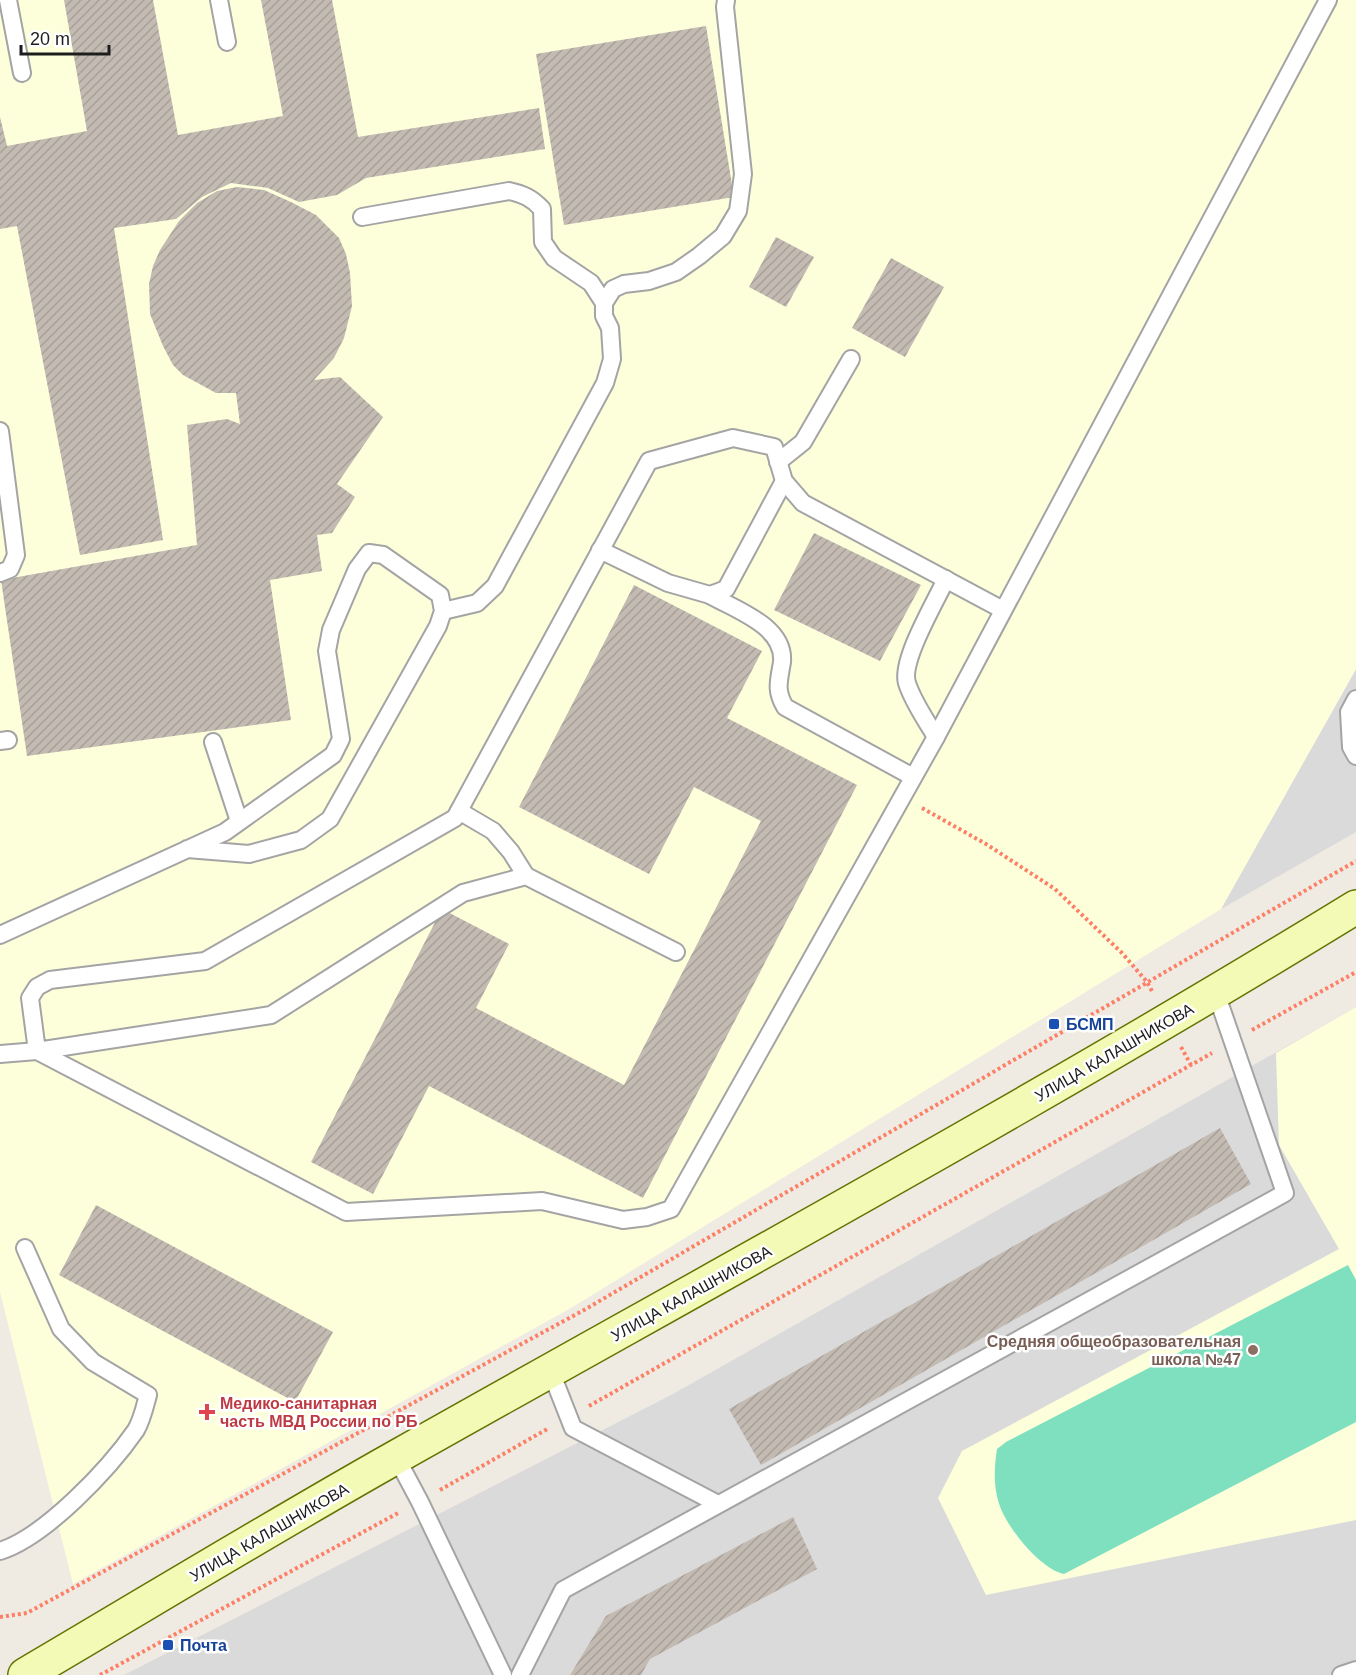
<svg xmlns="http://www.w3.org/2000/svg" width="1356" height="1675" font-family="Helvetica,sans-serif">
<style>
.residential{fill:#dbdada}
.education{fill:#fdffdb}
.pitch{fill:#7fe0c0}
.building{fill:url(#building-hatch)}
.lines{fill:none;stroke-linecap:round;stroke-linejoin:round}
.service-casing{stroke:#a4a4a4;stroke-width:20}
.secondary-casing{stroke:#627503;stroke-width:36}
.path{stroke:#fc7f66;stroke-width:4;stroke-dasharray:3 3;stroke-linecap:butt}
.service{stroke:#fff;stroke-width:16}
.secondary{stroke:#f3fab5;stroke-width:33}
.transit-dot{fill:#1a4fb4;stroke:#fff;stroke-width:2}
.education-dot{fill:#8d6e63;stroke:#fff;stroke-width:2}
.health-dot{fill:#e0444e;stroke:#fff;stroke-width:2}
.labels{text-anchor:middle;stroke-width:5;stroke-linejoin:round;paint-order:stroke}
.transit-label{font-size:16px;font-weight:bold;fill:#164399;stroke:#fff;text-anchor:start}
.street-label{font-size:16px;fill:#1d1d1d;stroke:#fff}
.education-label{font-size:16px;font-weight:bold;fill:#785e54;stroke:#fff;text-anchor:end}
.health-label{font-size:16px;font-weight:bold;fill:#be3a42;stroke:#fff;text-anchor:start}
</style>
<defs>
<pattern id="building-hatch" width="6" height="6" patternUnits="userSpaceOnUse" patternTransform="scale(1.5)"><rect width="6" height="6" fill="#c3bab2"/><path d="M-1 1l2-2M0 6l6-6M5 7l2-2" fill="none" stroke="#a79f99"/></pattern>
</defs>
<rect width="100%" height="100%" fill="#efebe3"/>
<!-- residential -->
<g class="residential">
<polygon points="1356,669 1356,832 1221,909"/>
<polygon points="1356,1007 1356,1675 124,1675 673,1394"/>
</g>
<!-- education -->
<g class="education">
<polygon points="0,0 1356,0 1356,669 1221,909 571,1308 73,1584 0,1292"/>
<polygon points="1356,1007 1356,1520 986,1595 938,1498 962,1451 1339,1249 1279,1145 1276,1053"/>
</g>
<!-- pitch -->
<path class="pitch" d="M1348 1265 1356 1280V1422L1064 1574C1041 1569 1010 1531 1001 1509 993 1490 994 1468 997 1449L1006 1442Z"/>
<!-- building -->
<g class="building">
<polygon points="64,0 153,0 178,135 283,116 261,0 332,0 358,137 539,108 545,149 366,178 337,195 299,202 268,188 231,183 202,197 176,219 114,228 163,540 80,555 17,226 0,229 0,117 7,146 87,131"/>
<polygon points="706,26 734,197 564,225 536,54"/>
<polygon points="237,187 264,190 291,202 316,215 339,238 346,254 350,273 352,306 344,338 334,358 314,380 340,377 383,417 337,484 355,497 332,533 317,535 322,571 270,580 291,720 27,756 1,580 197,545 187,425 227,419 240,424 236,393 216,393 183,375 173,365 163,346 150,314 149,284 153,266 160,250 179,221 197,203 217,191"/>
<polygon points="776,237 814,257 786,307 749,287"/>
<polygon points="891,258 944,287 905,357 852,328"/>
<polygon points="814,533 921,585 880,661 774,610"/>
<polygon points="634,585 762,651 727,718 857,785 643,1198 429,1086 373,1194 311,1162 442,909 509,944 476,1008 624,1085 761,821 694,787 649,874 519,807"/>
<polygon points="1220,1128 1251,1184 761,1465 729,1409"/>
<polygon points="96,1205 333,1332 295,1402 59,1275"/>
<polygon points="793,1517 817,1569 650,1659 641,1675 570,1675 606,1616"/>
</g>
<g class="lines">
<defs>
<g id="service">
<polyline points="8,0 22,73"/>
<polyline points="219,0 227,42"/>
<path d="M362 217 509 191C523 194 532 198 542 209L543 242 554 258 591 283 604 303"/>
<polyline points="0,431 16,555 10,569 0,573"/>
<polyline points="778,462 803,442 851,359"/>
<polyline points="600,550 668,583 710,595 726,589 784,481"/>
<path d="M710 595C736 610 785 626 782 662 779 681 775 690 785 707L913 777"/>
<polyline points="443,611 477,603 495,586 605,383 612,359 610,328 604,316 604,303 613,289 624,284 649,281 676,272 699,256 723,236 738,211 743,174 725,7 726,0"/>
<polyline points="1356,699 1349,712 1351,747 1356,756"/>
<path d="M936 737C926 720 913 702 907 683 900 661 936 601 946 579"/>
<polyline points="0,741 8,740"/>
<polyline points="213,742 239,821"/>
<polyline points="459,811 493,831 511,852 526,876"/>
<polyline points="0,935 225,832 333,755 341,739 327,651 331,630 357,569 369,553 383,555 440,595 443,611 438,626 330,819 301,840 249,854 187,849"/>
<polyline points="676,952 526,876 463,893 271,1015 37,1051 30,998 37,987 50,980 205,961 455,818 649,461 733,438 774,447 784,481 803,503 1003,610"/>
<polyline points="0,1054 37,1051 346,1212 542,1201 623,1220 647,1217 671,1209 936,737 1328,0"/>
<polyline points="551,1372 573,1428 718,1504"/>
<polyline points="396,1457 420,1502 503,1675"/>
<path d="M0 1551C45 1537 109 1469 136 1430 142 1420 145 1406 148 1395L93 1362 61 1329 25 1248"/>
<polyline points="520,1675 563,1590 1285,1193 1216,993"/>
<polyline points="1341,1675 1356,1670"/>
</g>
<path id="secondary" d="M25 1675C149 1602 272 1527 398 1456 719 1275 1042 1100 1356 907"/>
</defs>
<!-- service casing -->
<use href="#service" class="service-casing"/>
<!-- secondary casing -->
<use href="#secondary" class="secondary-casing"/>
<!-- path -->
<g class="path">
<polyline points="922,808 986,844 1055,889 1122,953 1147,982 1153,993"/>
<polyline points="1252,1030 1356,972"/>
<polyline points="1181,1047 1191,1065"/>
<polyline points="589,1406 1212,1053"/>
<polyline points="440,1490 549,1428"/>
<polyline points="0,1617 27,1613 584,1310 1356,861"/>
<polyline points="100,1675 400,1512"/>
</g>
<!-- service -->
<use href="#service" class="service"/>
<!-- secondary -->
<use href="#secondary" class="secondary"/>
</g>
<!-- markers -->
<g class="transit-dot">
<rect x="1048" y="1018" width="12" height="12" rx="3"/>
<rect x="162" y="1639" width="12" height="12" rx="3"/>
</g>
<circle class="education-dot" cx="1253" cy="1350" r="6"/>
<path class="health-dot" d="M204 1403h6v6h6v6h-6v6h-6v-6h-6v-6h6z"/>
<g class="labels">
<!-- transit labels -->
<g class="transit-label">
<text x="1066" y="1030">БСМП</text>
<text x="180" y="1651">Почта</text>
</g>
<!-- street labels -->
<g class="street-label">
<text transform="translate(1114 1052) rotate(-30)" y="6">УЛИЦА КАЛАШНИКОВА</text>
<text transform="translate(691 1293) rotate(-29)" y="6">УЛИЦА КАЛАШНИКОВА</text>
<text transform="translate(269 1532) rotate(-30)" y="6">УЛИЦА КАЛАШНИКОВА</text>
</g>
<!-- education labels -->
<g class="education-label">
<text x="1241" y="1347">Средняя общеобразовательная<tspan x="1241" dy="18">школа №47</tspan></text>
</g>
<!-- health labels -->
<g class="health-label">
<text x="220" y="1409">Медико-санитарная<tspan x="220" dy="18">часть МВД России по РБ</tspan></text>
</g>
</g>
<!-- scale -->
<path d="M21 45v9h88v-9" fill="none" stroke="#1d1d1d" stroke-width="3"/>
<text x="30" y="45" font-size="18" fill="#1d1d1d" stroke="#ffffff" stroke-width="4.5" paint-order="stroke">20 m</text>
</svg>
